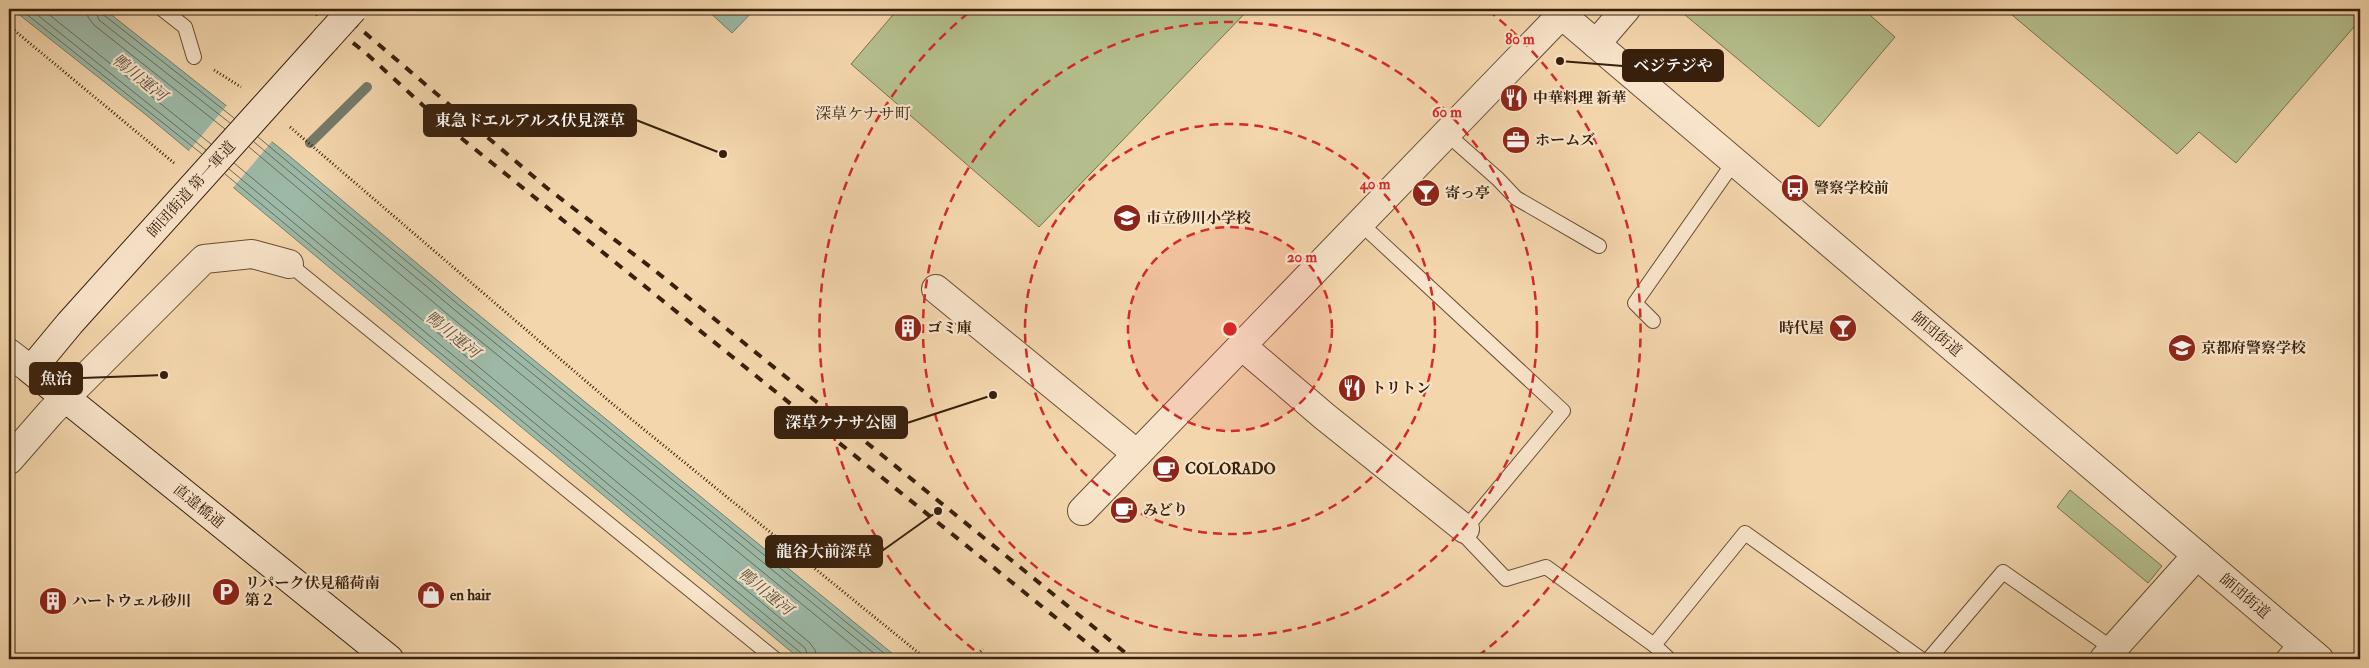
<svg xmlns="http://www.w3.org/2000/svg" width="2369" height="668" font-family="'IM FELL Double Pica','Noto Serif JP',serif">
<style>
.green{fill:#b5bf8e;stroke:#76704d}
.water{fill:#9cb9a7;stroke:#747c69}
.pier{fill:#f4d6ad}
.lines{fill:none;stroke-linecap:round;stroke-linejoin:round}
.shore{stroke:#6a6c5a;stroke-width:1}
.stream{stroke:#747c69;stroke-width:10}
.service-casing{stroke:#674e34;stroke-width:16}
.minor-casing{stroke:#674e34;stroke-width:30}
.tertiary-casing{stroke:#674e34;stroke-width:30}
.secondary-casing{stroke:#38200c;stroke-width:30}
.path{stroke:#38200c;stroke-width:3;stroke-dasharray:1 2.5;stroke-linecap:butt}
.service{stroke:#f8e4ca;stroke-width:14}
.minor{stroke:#f8e4ca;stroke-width:28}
.tertiary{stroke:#f8e4ca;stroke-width:28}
.secondary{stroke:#f8e4ca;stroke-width:28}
.rail{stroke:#38200c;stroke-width:4;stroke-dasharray:9 9;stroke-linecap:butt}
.secondary-bridge-casing{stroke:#38200c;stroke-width:30;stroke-linecap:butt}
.secondary-bridge{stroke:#f8e4ca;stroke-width:28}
.ring{fill:none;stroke:#d62828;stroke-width:2.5;stroke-dasharray:9 6}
.labels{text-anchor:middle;stroke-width:4.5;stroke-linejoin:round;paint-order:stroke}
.poi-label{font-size:15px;font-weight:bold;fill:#38200c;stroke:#f8e4ca;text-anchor:start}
.street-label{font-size:15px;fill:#38200c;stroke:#f8e4ca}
.water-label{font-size:16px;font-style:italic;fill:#564e3a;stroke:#f8e4ca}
.neighbourhood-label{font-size:16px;fill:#38200c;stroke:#f8e4ca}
.centre{fill:#d62828;stroke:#f8e4ca;stroke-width:2.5}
.ring-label{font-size:15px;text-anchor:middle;font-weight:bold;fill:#d62828;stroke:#f8e4ca;stroke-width:4.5;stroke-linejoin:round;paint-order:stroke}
.leader{fill:none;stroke:#38200c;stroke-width:2}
.callout-dot{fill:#38200c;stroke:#f8e4ca;stroke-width:2}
.callout{fill:#38200c;stroke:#38200c;stroke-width:2}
.callout-label{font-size:16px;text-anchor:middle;font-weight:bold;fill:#fff}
</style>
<rect width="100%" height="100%" fill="#f4d6ad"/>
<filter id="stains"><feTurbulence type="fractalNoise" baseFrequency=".004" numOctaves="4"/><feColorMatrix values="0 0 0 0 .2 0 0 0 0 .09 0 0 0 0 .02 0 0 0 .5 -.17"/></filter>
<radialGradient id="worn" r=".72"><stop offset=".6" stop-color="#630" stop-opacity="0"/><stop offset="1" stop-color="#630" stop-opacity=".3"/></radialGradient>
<!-- green -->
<g class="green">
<polygon points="898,9 1249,9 1039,227 851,64"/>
<polygon points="1678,9 1863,9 1895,37 1819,127"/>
<polygon points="2005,9 2360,9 2360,20 2236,163 2199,132 2177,154"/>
<polygon points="2070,490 2162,566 2148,583 2057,507"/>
</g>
<!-- water -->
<g class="water">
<polygon points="12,9 104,9 281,149 463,302 899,659 800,659 145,114"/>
<polygon points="706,9 755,9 732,33"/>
</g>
<!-- pier -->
<polygon class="pier" points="228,104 273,140 232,189 188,152"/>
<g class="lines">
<!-- shore -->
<g class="shore">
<polyline points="20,9 202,154"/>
<polyline points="30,9 206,150"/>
<polyline points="42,9 211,144"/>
<polyline points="87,9 88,17 94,25 225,129"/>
<polyline points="95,9 99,20 230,123"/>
<polyline points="101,9 102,14 109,19 234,118"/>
<polyline points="258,137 460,306 891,659"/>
<polyline points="254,142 456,311 881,659"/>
<polyline points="249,147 451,317 869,659"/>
<polyline points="234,163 810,643 815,650 817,659"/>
<polyline points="229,169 805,648 809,659"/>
<polyline points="225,174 801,653 803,659"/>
</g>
<!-- stream -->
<polyline class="stream" points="310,143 367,87"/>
<defs>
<g id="service">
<polyline points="162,9 185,27 194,57"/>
<polyline points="1447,134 1498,179 1516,198 1599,246"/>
<polyline points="1360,223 1563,411 1465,529 1467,538 1506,579 1546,567 1654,645 1745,533 1921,659"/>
<polyline points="289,264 775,659"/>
<polyline points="1653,321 1635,303 1734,162"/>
<polyline points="1654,645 1669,659"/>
<polyline points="1929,659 2003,572 2113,649"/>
<polyline points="2282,659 2297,641"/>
</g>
<g id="minor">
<polyline points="1596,44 1626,9"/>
<polyline points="936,289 1137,454"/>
<polyline points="1242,346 1324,416 1465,529"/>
<polyline points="9,353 31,370"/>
<polyline points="9,460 51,412 204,259 252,254 289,264"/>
<polyline points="1082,511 1562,14"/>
<polyline points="2104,659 2197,555"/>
</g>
<polyline id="tertiary" points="1555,9 2319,659"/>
<polyline id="secondary" points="325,40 70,323 31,370 389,659"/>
</defs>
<!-- service casing -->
<use href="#service" class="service-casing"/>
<!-- minor casing -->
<use href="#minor" class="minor-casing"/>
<!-- tertiary casing -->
<use href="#tertiary" class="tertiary-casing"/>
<!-- secondary casing -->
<use href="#secondary" class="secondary-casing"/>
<!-- path -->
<g class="path">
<polyline points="9,26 174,163"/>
<polyline points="214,70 241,87"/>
<polyline points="290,127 609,401 926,659"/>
<polyline points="973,659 983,649"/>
</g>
<!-- service -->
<use href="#service" class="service"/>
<!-- minor -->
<use href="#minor" class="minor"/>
<!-- tertiary -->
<use href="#tertiary" class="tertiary"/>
<!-- secondary -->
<use href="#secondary" class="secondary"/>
<!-- rail -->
<g class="rail">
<polyline points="311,9 368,55 440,121 1107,659"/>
<polyline points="337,9 547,188 653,269 1133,659"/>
</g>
<defs>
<polyline id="secondary-bridge" points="325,40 353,9"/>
</defs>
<!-- secondary-bridge casing -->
<use href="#secondary-bridge" class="secondary-bridge-casing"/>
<!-- secondary-bridge -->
<use href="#secondary-bridge" class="secondary-bridge"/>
</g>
<!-- distance rings -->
<circle cx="1230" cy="329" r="102" fill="#d62828" fill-opacity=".12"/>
<g class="ring">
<circle cx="1230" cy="329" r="102"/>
<circle cx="1230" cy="329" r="205"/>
<circle cx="1230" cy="329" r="307"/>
<path d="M986 659A410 410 0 0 1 972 10M1488 10A410 410 0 0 1 1474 659"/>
</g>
<!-- icons -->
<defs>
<symbol id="restaurant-disc" viewBox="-11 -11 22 22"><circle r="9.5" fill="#8f2418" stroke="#f8e4ca"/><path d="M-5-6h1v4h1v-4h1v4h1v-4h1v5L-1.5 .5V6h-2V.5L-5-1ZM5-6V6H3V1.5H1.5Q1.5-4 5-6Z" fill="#fff"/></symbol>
<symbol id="office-disc" viewBox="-11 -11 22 22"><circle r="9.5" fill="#8f2418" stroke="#f8e4ca"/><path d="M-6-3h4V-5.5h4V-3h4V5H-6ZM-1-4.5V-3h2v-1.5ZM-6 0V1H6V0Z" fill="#fff"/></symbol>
<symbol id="bus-disc" viewBox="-11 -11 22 22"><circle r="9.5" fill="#8f2418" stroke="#f8e4ca"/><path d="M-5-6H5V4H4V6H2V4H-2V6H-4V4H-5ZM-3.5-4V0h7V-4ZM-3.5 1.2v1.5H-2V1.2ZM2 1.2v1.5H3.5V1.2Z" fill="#fff"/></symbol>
<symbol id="bar-disc" viewBox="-11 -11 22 22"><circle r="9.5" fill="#8f2418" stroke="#f8e4ca"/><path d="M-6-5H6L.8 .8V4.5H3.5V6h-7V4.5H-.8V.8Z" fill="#fff"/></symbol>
<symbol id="school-disc" viewBox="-11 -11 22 22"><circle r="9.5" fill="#8f2418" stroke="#f8e4ca"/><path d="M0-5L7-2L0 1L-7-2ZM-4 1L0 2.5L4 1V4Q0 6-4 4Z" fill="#fff"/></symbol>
<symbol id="building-disc" viewBox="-11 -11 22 22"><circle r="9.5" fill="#8f2418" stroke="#f8e4ca"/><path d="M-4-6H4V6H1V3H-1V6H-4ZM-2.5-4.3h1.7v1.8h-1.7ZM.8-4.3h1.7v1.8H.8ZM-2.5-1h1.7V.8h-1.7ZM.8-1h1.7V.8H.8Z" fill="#fff"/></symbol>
<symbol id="university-disc" viewBox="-11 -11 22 22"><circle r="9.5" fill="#8f2418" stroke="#f8e4ca"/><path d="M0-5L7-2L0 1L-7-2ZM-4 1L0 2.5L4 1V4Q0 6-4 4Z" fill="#fff"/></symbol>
<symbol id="cafe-disc" viewBox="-11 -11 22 22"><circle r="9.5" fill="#8f2418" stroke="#f8e4ca"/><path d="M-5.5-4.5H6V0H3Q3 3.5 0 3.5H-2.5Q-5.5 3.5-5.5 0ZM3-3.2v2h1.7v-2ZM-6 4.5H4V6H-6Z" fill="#fff"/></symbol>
<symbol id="parking-disc" viewBox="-11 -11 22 22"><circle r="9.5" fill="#8f2418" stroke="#f8e4ca"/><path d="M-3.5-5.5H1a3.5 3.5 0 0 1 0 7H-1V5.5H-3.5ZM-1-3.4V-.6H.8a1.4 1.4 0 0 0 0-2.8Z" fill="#fff"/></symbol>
<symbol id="shop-disc" viewBox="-11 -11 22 22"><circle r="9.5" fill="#8f2418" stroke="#f8e4ca"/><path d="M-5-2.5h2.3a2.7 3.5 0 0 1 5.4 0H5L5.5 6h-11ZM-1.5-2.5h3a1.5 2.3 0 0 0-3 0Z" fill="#fff"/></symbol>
</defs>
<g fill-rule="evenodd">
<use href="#restaurant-disc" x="1498" y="82" width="32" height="32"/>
<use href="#office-disc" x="1500" y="124" width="32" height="32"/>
<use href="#bus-disc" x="1779" y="172" width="32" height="32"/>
<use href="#bar-disc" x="1410" y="177" width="32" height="32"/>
<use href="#school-disc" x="1111" y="202" width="32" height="32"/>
<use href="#building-disc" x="892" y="312" width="32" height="32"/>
<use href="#bar-disc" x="1827" y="312" width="32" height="32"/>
<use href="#university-disc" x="2166" y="332" width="32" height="32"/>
<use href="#restaurant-disc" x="1336" y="372" width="32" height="32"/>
<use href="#cafe-disc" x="1150" y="453" width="32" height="32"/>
<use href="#cafe-disc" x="1108" y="494" width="32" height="32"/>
<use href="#parking-disc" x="210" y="576" width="32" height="32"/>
<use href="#shop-disc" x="415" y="579" width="32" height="32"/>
<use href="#building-disc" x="37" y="585" width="32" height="32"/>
</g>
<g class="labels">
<!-- poi labels -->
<g class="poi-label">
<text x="1533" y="103">中華料理 新華</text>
<text x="1535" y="145">ホームズ</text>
<text x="1814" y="193">警察学校前</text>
<text x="1445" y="198">寄っ亭</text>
<text x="1146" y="223">市立砂川小学校</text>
<text x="927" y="333">ゴミ庫</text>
<text x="1824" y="333" text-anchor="end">時代屋</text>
<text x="2201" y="353">京都府警察学校</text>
<text x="1371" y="393">トリトン</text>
<text x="1185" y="474">COLORADO</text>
<text x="1143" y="515">みどり</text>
<text x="245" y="588">リパーク伏見稲荷南<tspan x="245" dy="17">第２</tspan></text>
<text x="450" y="600">en hair</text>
<text x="72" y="606">ハートウェル砂川</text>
</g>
<!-- street labels -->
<g class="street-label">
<text transform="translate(191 189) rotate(-48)" y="5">師団街道 第一軍道</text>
<text transform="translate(1937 334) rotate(40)" y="5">師団街道</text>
<text transform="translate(199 506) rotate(39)" y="5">直違橋通</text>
<text transform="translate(2245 596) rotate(40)" y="5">師団街道</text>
</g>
<!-- water labels -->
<g class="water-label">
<text transform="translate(140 77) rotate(39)" y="6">鴨川運河</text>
<text transform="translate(453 334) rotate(39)" y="6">鴨川運河</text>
<text transform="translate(766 591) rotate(39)" y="6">鴨川運河</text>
</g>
<!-- neighbourhood labels -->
<g class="neighbourhood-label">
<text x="863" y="119">深草ケナサ町</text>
</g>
</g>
<circle cx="1230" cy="329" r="8" class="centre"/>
<g class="ring-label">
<text x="1520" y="44">80 m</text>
<text x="1447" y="117">60 m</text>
<text x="1375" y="189">40 m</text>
<text x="1302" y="262">20 m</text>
</g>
<!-- callouts -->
<path class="leader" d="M1560 61L1623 66M723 154L636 120M164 375L82 378M993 395L907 423M938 511L882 551"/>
<g class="callout-dot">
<circle cx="1560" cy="61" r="5"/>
<circle cx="723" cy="154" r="5"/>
<circle cx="164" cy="375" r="5"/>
<circle cx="993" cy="395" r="5"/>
<circle cx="938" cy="511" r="5"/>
</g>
<g class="callout">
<rect x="1623" y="50" width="100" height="31" rx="5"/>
<rect x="424" y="105" width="212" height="31" rx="5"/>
<rect x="30" y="363" width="52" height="31" rx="5"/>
<rect x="775" y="407" width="132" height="31" rx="5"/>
<rect x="766" y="536" width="116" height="31" rx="5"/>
</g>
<g class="callout-label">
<text x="1673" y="71">ベジテジや</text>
<text x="530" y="126">東急ドエルアルス伏見深草</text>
<text x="56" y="384">魚治</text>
<text x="841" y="428">深草ケナサ公園</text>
<text x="824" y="557">龍谷大前深草</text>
</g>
<!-- margin -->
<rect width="2369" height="668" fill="none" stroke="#f4d6ad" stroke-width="30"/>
<rect x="10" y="10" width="2349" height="648" fill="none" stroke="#38200c" stroke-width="2.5"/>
<rect x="15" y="15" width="2339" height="638" fill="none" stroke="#38200c"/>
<rect width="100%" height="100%" filter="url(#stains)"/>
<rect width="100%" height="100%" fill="url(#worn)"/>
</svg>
